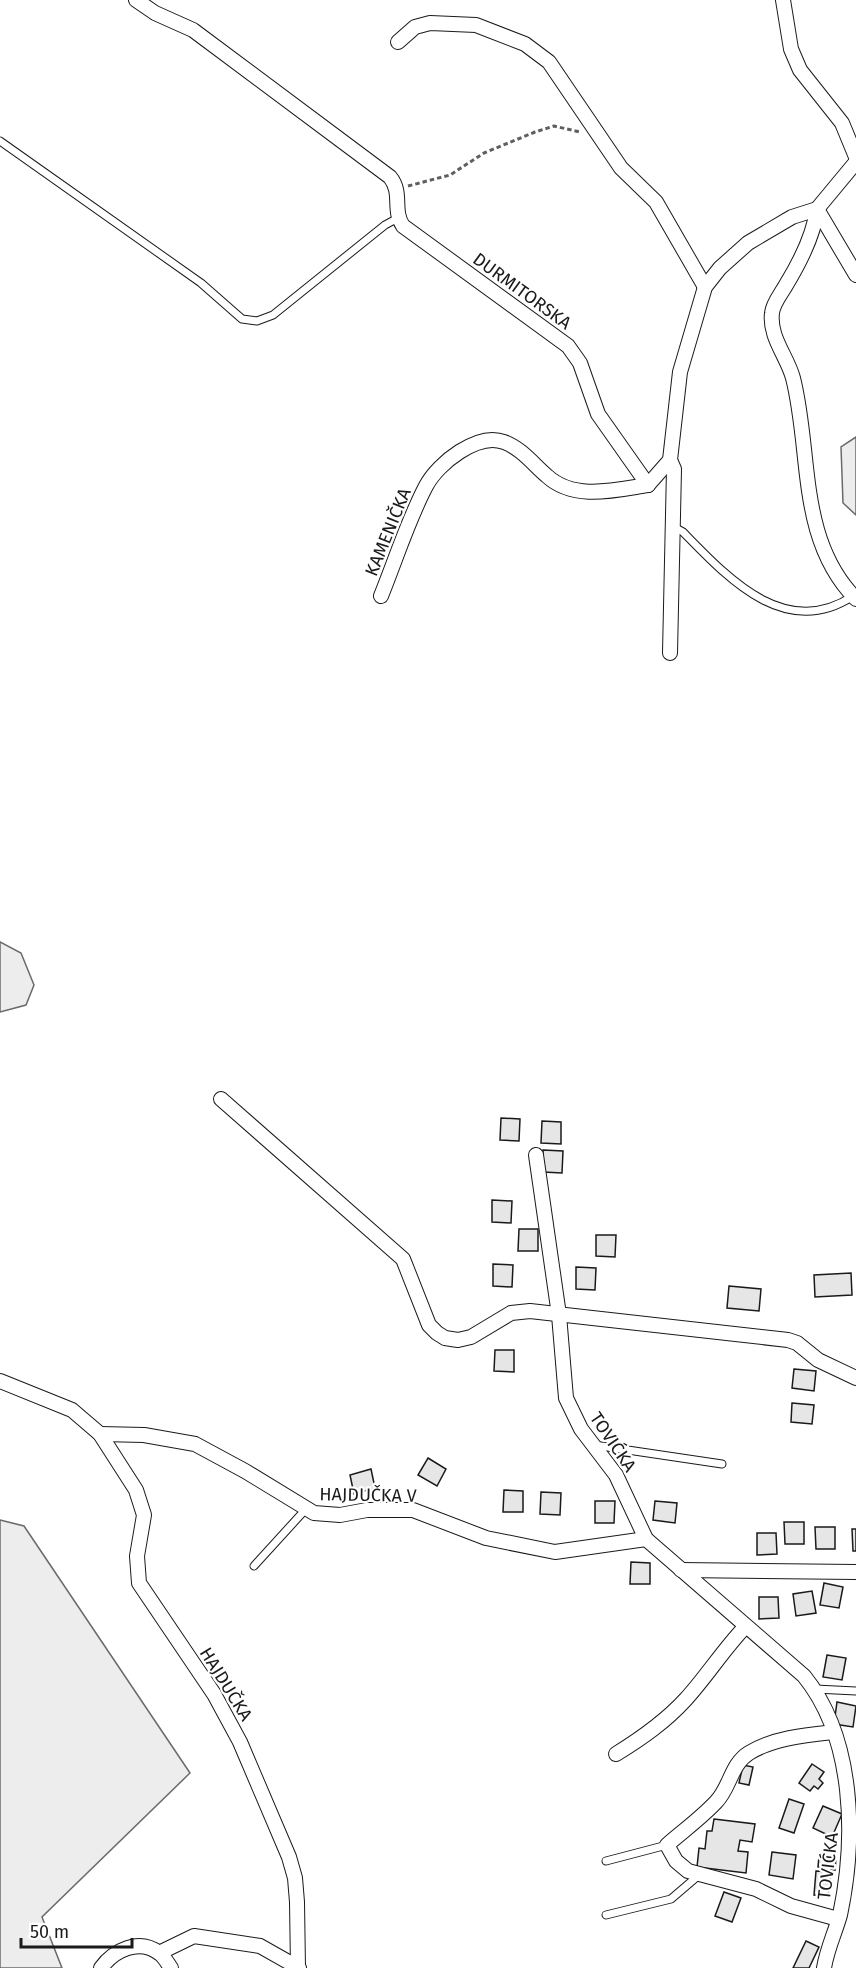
<svg xmlns="http://www.w3.org/2000/svg" width="856" height="1968" font-family="'Fira Sans',sans-serif">
<style>
.built{fill:#ededed;stroke:#6a6a6a;stroke-width:1.5}
.building{fill:#e6e6e6;stroke:#1a1a1a;stroke-width:1.5}
.lines{fill:none;stroke-linecap:round;stroke-linejoin:round}
.lane-casing{stroke:#1a1a1a;stroke-width:9}
.street-casing{stroke:#1a1a1a;stroke-width:16}
.path{stroke:#5f5f5f;stroke-width:3;stroke-dasharray:4.5 3;stroke-linecap:butt}
.lane{stroke:#fff;stroke-width:7}
.street{stroke:#fff;stroke-width:14}
.labels{text-anchor:middle;stroke-width:4.5;stroke-linejoin:round;paint-order:stroke}
.street-label{font-size:18px;fill:#1a1a1a;stroke:#fff}
</style>
<rect width="100%" height="100%" fill="#fff"/>
<!-- built -->
<g class="built">
<polygon points="856,437 856,515 843,503 841,447"/>
<polygon points="0,942 21,953 34,985 26,1005 0,1012"/>
<polygon points="0,1520 24,1526 190,1773 42,1917 62,1968 0,1968"/>
</g>
<!-- building -->
<g class="building">
<polygon points="501,1118 520,1119 519,1141 500,1140"/>
<polygon points="542,1121 561,1122 561,1144 541,1143"/>
<polygon points="543,1150 563,1151 562,1173 543,1172"/>
<polygon points="492,1200 512,1201 511,1223 492,1222"/>
<polygon points="519,1229 538,1229 538,1251 518,1251"/>
<polygon points="596,1235 616,1235 615,1257 596,1256"/>
<polygon points="493,1264 513,1265 512,1287 493,1286"/>
<polygon points="576,1267 596,1268 595,1290 576,1289"/>
<polygon points="851,1273 852,1295 815,1297 814,1275"/>
<polygon points="729,1286 761,1289 759,1311 727,1308"/>
<polygon points="495,1350 514,1350 514,1372 494,1371"/>
<polygon points="794,1369 816,1371 814,1391 792,1388"/>
<polygon points="792,1403 814,1405 812,1424 791,1422"/>
<polygon points="428,1458 446,1469 437,1486 418,1475"/>
<polygon points="371,1469 375,1488 354,1494 350,1475"/>
<polygon points="504,1490 523,1491 523,1512 503,1512"/>
<polygon points="541,1492 561,1493 560,1515 540,1514"/>
<polygon points="595,1501 615,1501 614,1523 595,1523"/>
<polygon points="655,1501 677,1503 675,1523 653,1520"/>
<polygon points="784,1522 804,1522 804,1544 785,1544"/>
<polygon points="815,1527 835,1527 835,1549 816,1549"/>
<polygon points="852,1529 856,1529 856,1551 853,1551"/>
<polygon points="757,1533 776,1533 777,1554 757,1555"/>
<polygon points="631,1562 650,1563 650,1584 630,1584"/>
<polygon points="824,1583 843,1587 839,1608 820,1605"/>
<polygon points="812,1591 816,1613 796,1616 793,1594"/>
<polygon points="759,1597 778,1597 779,1618 759,1619"/>
<polygon points="827,1655 846,1658 842,1680 823,1677"/>
<polygon points="837,1702 856,1706 853,1727 834,1724"/>
<polygon points="812,1764 824,1772 819,1779 823,1783 818,1789 814,1786 810,1791 799,1783"/>
<polygon points="743,1765 753,1767 749,1785 739,1783"/>
<polygon points="789,1799 804,1804 794,1833 779,1828"/>
<polygon points="823,1806 842,1814 832,1837 813,1828"/>
<polygon points="714,1819 755,1824 752,1842 740,1840 738,1851 748,1852 746,1873 697,1867 699,1848 705,1849 707,1831 712,1831"/>
<polygon points="772,1852 796,1855 793,1879 769,1875"/>
<polygon points="819,1856 836,1858 835,1870 818,1867"/>
<polygon points="816,1871 831,1872 828,1896 814,1895"/>
<polygon points="724,1892 741,1898 732,1922 715,1916"/>
<polygon points="806,1941 819,1947 809,1968 793,1968"/>
</g>
<g class="lines">
<defs>
<g id="lane">
<polyline points="0,141 201,283 242,319 257,321 273,315 385,225 398,218"/>
<path d="M674 527 683 532C727 577 785 641 853 596"/>
<polyline points="594,1445 722,1464"/>
<polyline points="254,1566 305,1510"/>
<polyline points="815,1689 856,1691"/>
<polyline points="606,1861 667,1845"/>
<polyline points="606,1915 671,1899 699,1875"/>
</g>
<g id="street">
<path d="M136 0 155 13 193 30 390 177C403 193 392 210 403 226L568 346 580 363 598 414 648 485"/>
<polyline points="783,0 791,49 800,70 842,123 856,157"/>
<polyline points="398,42 415,27 430,23 476,25 525,44 549,62 621,168 656,202 705,287"/>
<path d="M817 209C814 235 800 262 786 285 781 294 773 303 772 313 769 337 787 356 793 378 812 453 797 539 856 599"/>
<polyline points="817,209 856,275"/>
<polyline points="670,460 674,469 670,653"/>
<polyline points="648,485 670,460 680,372 705,287 720,268 748,243 792,217 817,209 856,162"/>
<path d="M381 596C396 559 408 520 426 486 438 463 478 432 504 442 521 448 534 465 547 476 574 501 615 490 648 485"/>
<polyline points="221,1099 403,1259 429,1325 437,1333 445,1338 458,1340 471,1337 511,1313 530,1311 788,1340 797,1343 818,1360 856,1378"/>
<path d="M536 1155 559 1315 566 1398 581 1429 616 1475 646 1539 804 1676C855 1739 856 1839 840 1915 835 1933 827 1949 824 1968"/>
<polyline points="0,1381 72,1410 100,1434 136,1490 144,1515 137,1556 139,1583 214,1694 240,1742 289,1857 295,1878 297,1902 298,1968"/>
<polyline points="100,1434 144,1435 195,1444 245,1471 314,1513 340,1515 367,1510 413,1510 486,1538 555,1552 646,1539"/>
<polyline points="681,1570 856,1572"/>
<path d="M834 1732C806 1735 773 1738 749 1753 731 1764 730 1788 716 1802 701 1818 683 1831 667 1845L676 1861 688 1871 756 1889 791 1906 838 1919"/>
<path d="M616 1754C642 1738 665 1722 686 1699 707 1676 723 1650 745 1627"/>
<polyline points="159,1953 194,1936 260,1946 299,1968"/>
<path d="M101 1968C114 1950 139 1938 159 1953 164 1956 168 1964 171 1968"/>
</g>
</defs>
<!-- lane casing -->
<use href="#lane" class="lane-casing"/>
<!-- street casing -->
<use href="#street" class="street-casing"/>
<!-- path -->
<polyline class="path" points="408,186 450,175 484,153 535,132 554,126 580,132"/>
<!-- lane -->
<use href="#lane" class="lane"/>
<!-- street -->
<use href="#street" class="street"/>
</g>
<g class="labels">
<!-- street labels -->
<g class="street-label">
<text transform="translate(522 291) rotate(36)" y="6">DURMITORSKA</text>
<text transform="translate(388 532) rotate(-68)" y="6">KAMENIČKA</text>
<text transform="translate(613 1442) rotate(56)" y="6">TOVIĆKA</text>
<text transform="translate(368 1495) rotate(1)" y="6">HAJDUČKA V</text>
<text transform="translate(226 1684) rotate(58)" y="6">HAJDUČKA</text>
<text transform="translate(828 1866) rotate(-83)" y="6">TOVIĆKA</text>
</g>
</g>
<!-- scale -->
<path d="M21 1938v9h111v-9" fill="none" stroke="#1a1a1a" stroke-width="3"/>
<text x="30" y="1938" font-size="18" fill="#1a1a1a" stroke="#ffffff" stroke-width="4.5" paint-order="stroke">50 m</text>
</svg>
